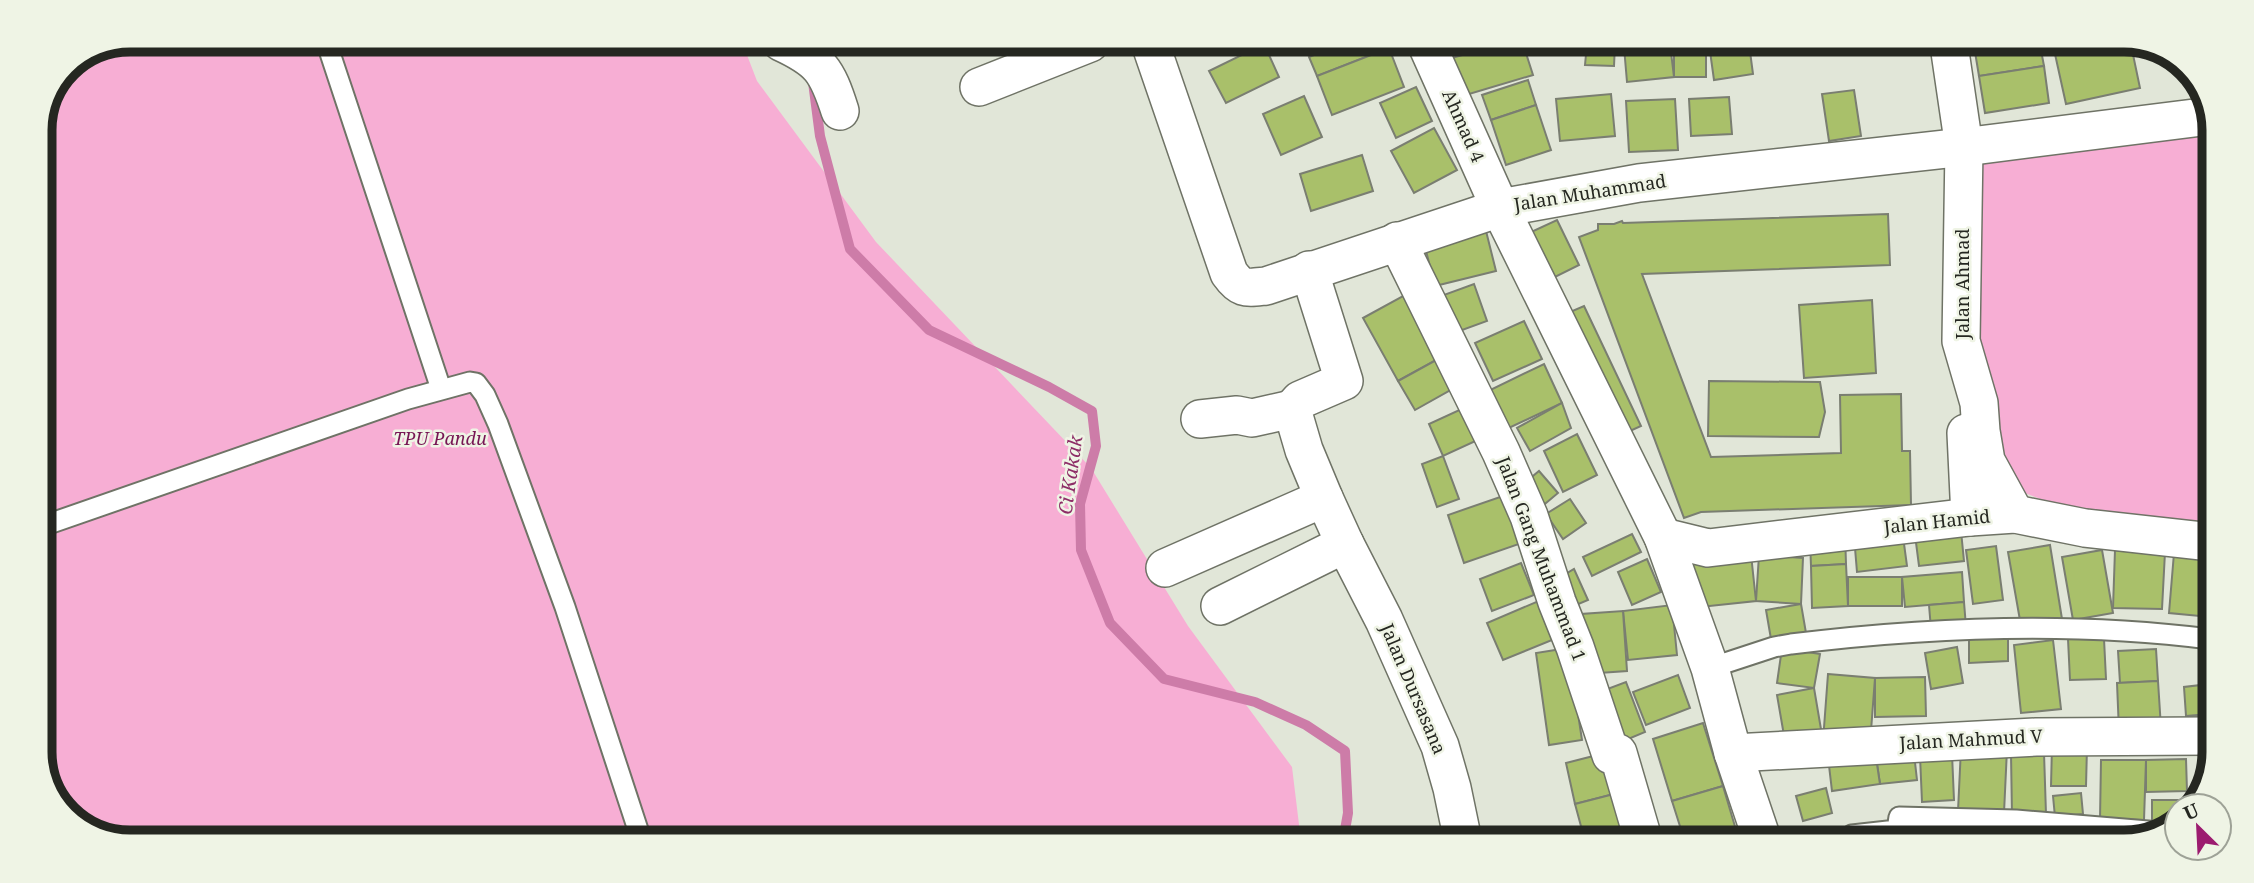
<svg xmlns="http://www.w3.org/2000/svg" width="2254" height="883" font-family="'Noto Serif',serif">
<style>
.green{fill:#f7aed4}
.lines{fill:none;stroke-linecap:round;stroke-linejoin:round}
.stream{stroke:#cd7ca8;stroke-width:10}
.building{fill:#a9c06a;stroke:#7a7e71;stroke-width:2}
.lane-casing{stroke:#6f7366;stroke-width:23}
.street-casing{stroke:#6f7366;stroke-width:40}
.lane{stroke:#fff;stroke-width:19}
.street{stroke:#fff;stroke-width:37}
.labels{text-anchor:middle;stroke-width:5;stroke-linejoin:round;paint-order:stroke}
.street-label{font-size:18px;fill:#252721;stroke:#eff4e5}
.park-label{font-size:18px;font-style:italic;fill:#771654;stroke:#eff4e5}
.water-label{font-size:19px;font-style:italic;fill:#8d2d67;stroke:#eff4e5}
.rim{fill:none;stroke:#252721;stroke-width:9}
</style>
<rect width="100%" height="100%" fill="#e1e6d8"/>
<!-- green -->
<g class="green">
<polygon points="130,40 742,42 757,81 876,242 1091,468 1188,626 1292,767 1301,841 101,838 59,807 40,759 40,125 67,66"/>
<polygon points="2213,130 2211,524 2151,518 2051,503 2022,492 2001,456 1996,427 1998,400 1980,338 1980,161"/>
</g>
<g class="lines">
<!-- stream -->
<polyline class="stream" points="813,82 820,136 850,249 929,330 1049,387 1092,411 1096,446 1080,504 1081,550 1110,623 1164,679 1255,702 1306,725 1345,751 1348,813 1343,841"/>
</g>
<!-- building -->
<g class="building">
<polygon points="1343,43 1387,43 1389,48 1317,76 1309,57"/>
<polygon points="1264,44 1279,77 1226,103 1209,71"/>
<polygon points="1502,44 1523,44 1533,75 1459,97 1448,59"/>
<polygon points="1587,44 1615,44 1614,66 1585,65"/>
<polygon points="1649,44 1670,44 1674,77 1627,82 1624,47"/>
<rect x="1674" y="44" width="32" height="33"/>
<polygon points="1709,44 1749,44 1753,74 1714,80"/>
<polygon points="1815,44 1851,44 1852,51 1816,55"/>
<polygon points="1851,44 1901,45 1901,46 1852,51"/>
<polygon points="1985,45 2040,45 2044,66 1979,76 1974,46"/>
<polygon points="2053,45 2131,45 2140,88 2066,104"/>
<polygon points="1389,48 1404,87 1332,115 1317,76"/>
<polygon points="2044,66 2049,103 1985,113 1979,76"/>
<polygon points="1528,80 1536,105 1491,120 1482,95"/>
<polygon points="1416,87 1432,121 1396,138 1380,103"/>
<polygon points="1854,90 1861,136 1829,141 1822,94"/>
<polygon points="1611,94 1615,136 1560,141 1556,99"/>
<polygon points="1304,96 1322,137 1281,155 1263,114"/>
<polygon points="1729,97 1732,134 1691,136 1689,99"/>
<polygon points="1675,99 1678,150 1629,152 1626,101"/>
<polygon points="1536,105 1551,150 1506,165 1491,120"/>
<polygon points="1434,128 1457,170 1414,193 1391,151"/>
<polygon points="1362,155 1373,191 1311,211 1300,174"/>
<polygon points="1888,214 1890,265 1642,274 1711,457 1841,453 1840,395 1901,394 1902,451 1910,451 1911,505 1701,512 1684,518 1579,237 1598,230 1598,224 1614,224 1622,221 1623,223"/>
<polygon points="1557,220 1579,265 1551,279 1529,233"/>
<polygon points="1486,231 1496,271 1435,286 1425,247"/>
<polygon points="1474,284 1487,321 1454,333 1441,296"/>
<polygon points="1403,296 1438,359 1398,381 1363,318"/>
<polygon points="1872,300 1876,373 1804,378 1799,305"/>
<polygon points="1584,306 1641,426 1619,436 1563,315"/>
<polygon points="1524,321 1542,359 1493,381 1475,343"/>
<polygon points="1438,359 1454,388 1415,410 1398,381"/>
<polygon points="1544,364 1562,403 1496,434 1478,396"/>
<polygon points="1709,381 1820,382 1825,412 1819,437 1708,436"/>
<polygon points="1562,403 1571,428 1530,451 1517,428"/>
<polygon points="1468,406 1482,438 1443,456 1429,424"/>
<polygon points="1577,434 1597,475 1563,492 1544,451"/>
<polygon points="1443,456 1459,499 1437,507 1422,464"/>
<polygon points="1539,471 1558,493 1540,508 1521,486"/>
<polygon points="1503,496 1519,544 1464,563 1448,515"/>
<polygon points="1570,499 1586,523 1563,539 1546,514"/>
<polygon points="1960,521 1964,561 1919,566 1914,527"/>
<polygon points="1902,529 1907,566 1857,572 1854,536"/>
<polygon points="1845,533 1846,564 1811,566 1810,540"/>
<polygon points="1632,534 1641,552 1592,576 1583,557"/>
<polygon points="1750,545 1756,601 1691,608 1685,552"/>
<polygon points="2050,545 2062,619 2021,626 2008,552"/>
<polygon points="1996,546 2003,600 1973,604 1966,550"/>
<polygon points="2102,550 2113,613 2073,620 2062,557"/>
<polygon points="2115,550 2165,552 2162,609 2113,608"/>
<polygon points="2174,553 2210,557 2210,617 2169,613"/>
<polygon points="1759,555 1803,558 1801,604 1756,601"/>
<polygon points="1647,559 1661,592 1632,605 1618,572"/>
<polygon points="1521,563 1534,595 1492,611 1480,579"/>
<polygon points="1846,564 1848,606 1812,608 1811,566"/>
<polygon points="1574,569 1588,600 1562,611 1554,581"/>
<polygon points="1962,572 1964,602 1905,607 1902,577"/>
<rect x="1848" y="577" width="54" height="29"/>
<polygon points="1541,600 1557,638 1503,660 1487,623"/>
<polygon points="1964,602 1966,627 1931,629 1929,605"/>
<polygon points="1801,604 1806,633 1771,639 1766,610"/>
<polygon points="1672,605 1677,655 1628,660 1623,611"/>
<polygon points="1623,611 1627,671 1585,674 1581,614"/>
<polygon points="2008,637 2008,661 1969,663 1969,639"/>
<polygon points="2068,639 2104,639 2106,679 2070,680"/>
<polygon points="2053,640 2061,709 2021,713 2014,645"/>
<polygon points="1957,647 1963,683 1931,689 1925,653"/>
<polygon points="1568,648 1582,740 1549,745 1536,653"/>
<polygon points="1782,648 1820,654 1814,688 1777,683"/>
<polygon points="2156,649 2158,681 2120,683 2118,651"/>
<polygon points="1828,674 1875,678 1870,744 1823,741"/>
<polygon points="1678,675 1690,708 1646,725 1633,692"/>
<polygon points="1925,677 1926,716 1875,717 1875,678"/>
<polygon points="2158,681 2161,728 2119,731 2117,683"/>
<polygon points="1626,682 1645,732 1614,745 1594,694"/>
<polygon points="2210,684 2209,714 2186,716 2184,687"/>
<polygon points="1814,688 1823,741 1786,747 1777,695"/>
<polygon points="1703,723 1723,786 1672,801 1653,739"/>
<polygon points="1913,745 1917,780 1880,784 1875,751"/>
<polygon points="2052,746 2087,747 2086,786 2051,786"/>
<polygon points="1961,748 2007,749 2004,813 1958,811"/>
<polygon points="1875,751 1880,784 1832,791 1828,757"/>
<polygon points="1605,753 1614,794 1575,804 1566,763"/>
<polygon points="2044,753 2046,814 2012,815 2011,754"/>
<polygon points="1952,754 1954,800 1922,802 1920,756"/>
<polygon points="2200,757 2209,758 2209,782 2194,801"/>
<polygon points="2186,759 2187,791 2146,792 2146,760"/>
<polygon points="2101,760 2146,760 2144,820 2100,819"/>
<polygon points="1723,786 1739,840 1732,842 1685,842 1672,801"/>
<polygon points="1826,788 1832,813 1803,821 1796,796"/>
<polygon points="2081,793 2083,814 2055,817 2053,796"/>
<polygon points="1614,794 1626,842 1585,841 1575,804"/>
<polygon points="2152,800 2185,800 2185,806 2177,806 2177,823 2152,823"/>
<polygon points="1957,822 1957,842 1900,842 1901,827"/>
<polygon points="2010,825 2062,829 2059,843 2055,843 2009,835"/>
</g>
<g class="lines">
<defs>
<g id="lane">
<polyline points="326,41 441,389"/>
<polyline points="40,527 408,399 470,382 476,383 485,395 498,424 565,607 641,839"/>
<path d="M1710 668 1774 647 1791 644C1929 627 2071 621 2210 639"/>
<polyline points="1853,842 1852,835 1897,830 1899,817 2016,820 2160,832"/>
</g>
<g id="street">
<path d="M781 42C820 60 827 70 840 111"/>
<path d="M1150 43 1229 273C1241 290 1246 288 1266 286L1500 208 1639 183 1964 147 2210 116"/>
<polyline points="1426,43 1500,208 1663,537 1710,668 1733,753 1763,842"/>
<polyline points="1949,45 1964,147 1961,341 1979,403 1981,431 1986,461 2015,514"/>
<polyline points="979,87 1090,43"/>
<polyline points="1397,241 1501,452 1529,516 1557,602 1575,647 1611,755 1618,753 1644,842"/>
<polyline points="1309,270 1344,381 1300,400 1292,409 1304,450 1324,498 1345,544 1384,620 1440,746 1452,788 1463,841"/>
<polyline points="1200,419 1237,415 1252,418 1292,409"/>
<polyline points="1966,433 1970,517"/>
<polyline points="1663,537 1708,548 1970,517 2015,514 2085,528 2211,542"/>
<polyline points="1165,568 1324,498"/>
<polyline points="1220,606 1345,544"/>
<polyline points="1733,753 2036,737 2209,736"/>
</g>
</defs>
<!-- lane casing -->
<use href="#lane" class="lane-casing"/>
<!-- street casing -->
<use href="#street" class="street-casing"/>
<!-- lane -->
<use href="#lane" class="lane"/>
<!-- street -->
<use href="#street" class="street"/>
</g>
<g class="labels">
<!-- street labels -->
<g class="street-label">
<text transform="translate(1463 126) rotate(66)" y="6">Ahmad 4</text>
<text transform="translate(1590 193) rotate(-9)" y="6">Jalan Muhammad</text>
<text transform="translate(1963 284) rotate(-90)" y="6">Jalan Ahmad</text>
<text transform="translate(1937 522) rotate(-6)" y="6">Jalan Hamid</text>
<text transform="translate(1541 559) rotate(69)" y="6">Jalan Gang Muhammad 1</text>
<text transform="translate(1413 689) rotate(67)" y="6">Jalan Dursasana</text>
<text transform="translate(1971 740) rotate(-3)" y="6">Jalan Mahmud V</text>
</g>
<!-- park labels -->
<g class="park-label">
<text x="440" y="445">TPU Pandu</text>
</g>
<!-- water labels -->
<g class="water-label">
<text transform="translate(1070 475) rotate(-82)" y="7">Ci Kakak</text>
</g>
</g>
<!-- crop -->
<path d="M0 0H2254V883H0ZM130 52H2124A78 78 0 0 1 2202 130V752A78 78 0 0 1 2124 830H130A78 78 0 0 1 52 752V130A78 78 0 0 1 130 52Z" fill="#eff4e5" fill-rule="evenodd"/>
<path class="rim" d="M130 52H2124A78 78 0 0 1 2202 130V752A78 78 0 0 1 2124 830H130A78 78 0 0 1 52 752V130A78 78 0 0 1 130 52Z"/>
<!-- north arrow -->
<g transform="translate(2198 827) rotate(336)"><circle r="33" fill="#eff4e5" stroke="#9ea297" stroke-width="2"/>
<path d="M0-5L12 26L0 18L-12 26Z" fill="#9c1b6f"/>
<text y="-10" font-size="19" font-weight="bold" text-anchor="middle" fill="#252721">U</text>
</g>
</svg>
